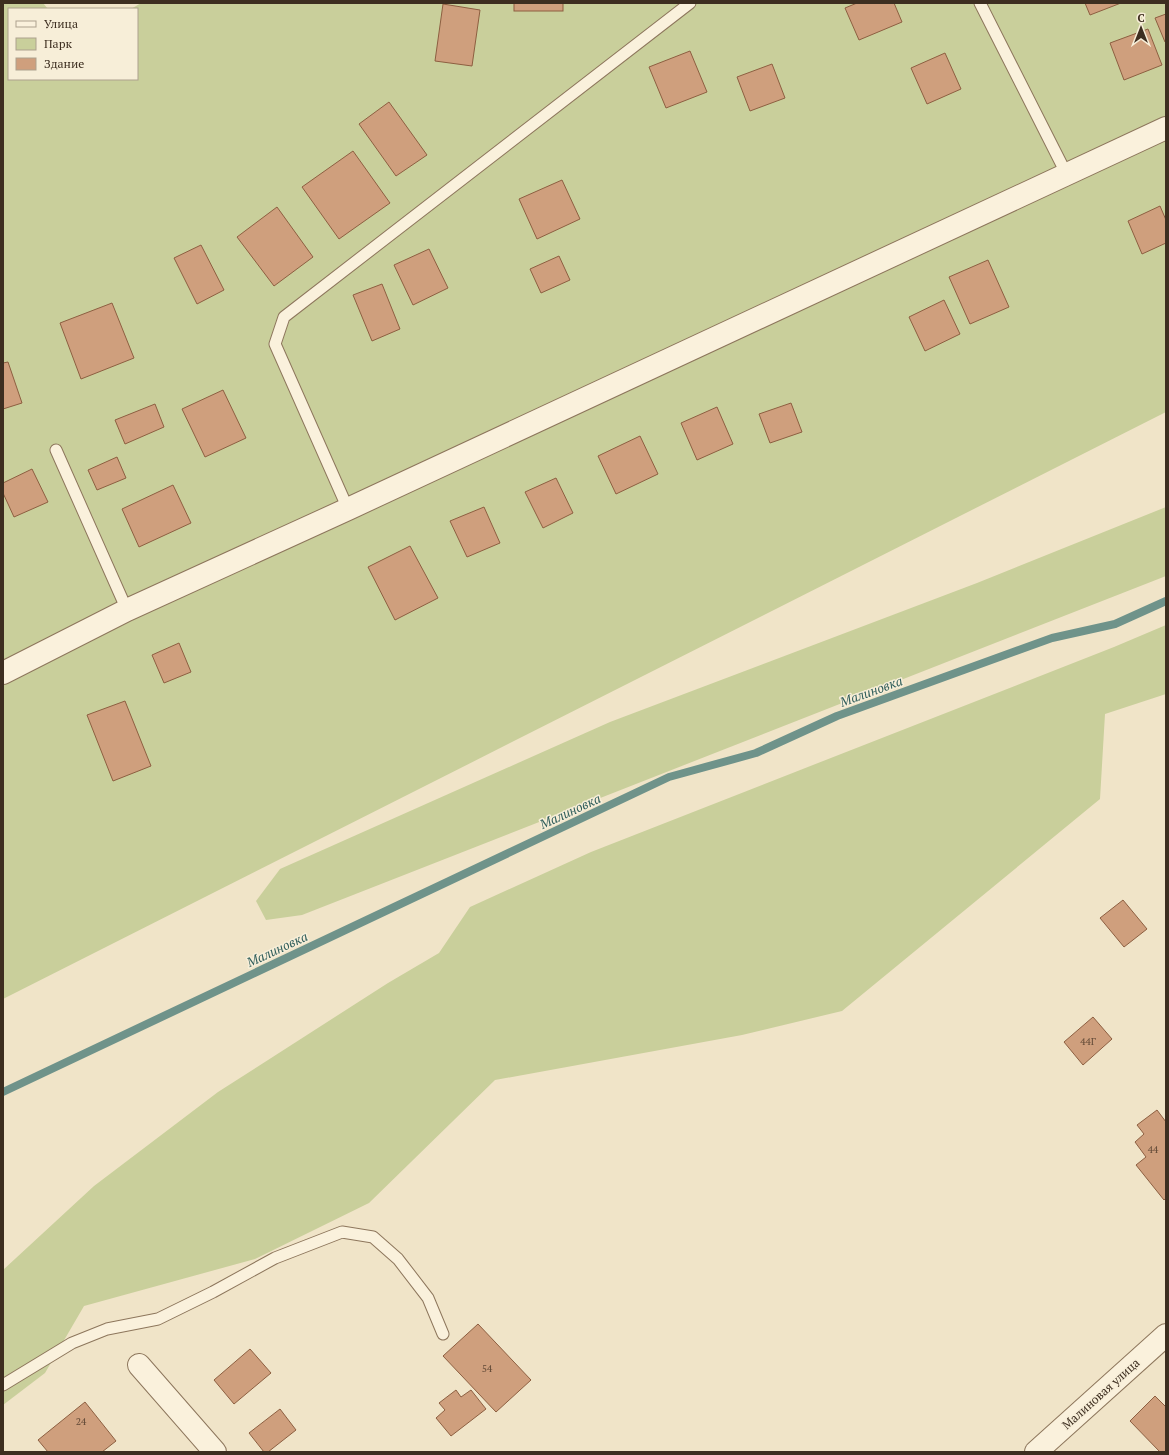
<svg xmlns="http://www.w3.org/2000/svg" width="1169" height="1455" font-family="'PT Serif',serif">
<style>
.green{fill:#c9cf9b}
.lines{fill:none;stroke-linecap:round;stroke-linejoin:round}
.stream{stroke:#6f938a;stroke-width:8}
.building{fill:#cf9f7d;stroke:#8d5f41}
.lane-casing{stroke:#8d765c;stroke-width:13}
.street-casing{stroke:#8d765c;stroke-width:24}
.lane{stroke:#faf1dc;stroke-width:11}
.street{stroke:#faf1dc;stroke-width:22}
.labels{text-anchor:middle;stroke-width:3;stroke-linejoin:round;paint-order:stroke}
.number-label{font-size:10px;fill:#624a37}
.street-label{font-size:12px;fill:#3d2e20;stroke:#f7eed8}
.water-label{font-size:13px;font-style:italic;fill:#2f5d5a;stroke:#f7eed8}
</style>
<rect width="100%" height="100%" fill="#f0e4c8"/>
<!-- green -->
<g class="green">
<polygon points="3,3 43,3 48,9 9,9 9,79 137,79 137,9 131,9 141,3 1166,3 1166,412 3,999"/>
<polygon points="1166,507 1166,576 302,915 266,920 256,901 280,869 610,722 977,583"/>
<polygon points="1166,625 1166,694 1105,714 1100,799 842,1011 742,1035 495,1080 369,1203 255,1259 84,1306 45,1373 3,1405 3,1270 94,1186 218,1092 388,983 439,953 470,907 591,852 1114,647"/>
</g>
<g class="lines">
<!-- stream -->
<polyline class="stream" points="3,1092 669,777 756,753 837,716 1052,638 1115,624 1166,601"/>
</g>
<!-- building -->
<g class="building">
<rect x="514" y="3" width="49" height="8"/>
<polygon points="857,3 894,3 902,22 859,40 845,8"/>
<polygon points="1085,3 1121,3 1090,15"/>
<polygon points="443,4 480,10 472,66 435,61"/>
<polygon points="1166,14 1166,42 1165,42 1155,18"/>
<polygon points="1148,29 1162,65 1124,80 1110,43"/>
<polygon points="690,51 707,92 666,108 649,67"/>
<polygon points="945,53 961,89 927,104 911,68"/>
<polygon points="772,64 785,98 750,111 737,77"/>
<polygon points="389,102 427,155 396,176 359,124"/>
<polygon points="353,151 390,203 339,239 302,187"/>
<polygon points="562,180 580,219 537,239 519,199"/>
<polygon points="1160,206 1166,220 1166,243 1142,254 1128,221"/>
<polygon points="277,207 313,257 274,286 237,237"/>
<polygon points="201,245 224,290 197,304 174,258"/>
<polygon points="429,249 448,288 413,305 394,265"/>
<polygon points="559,256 570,280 541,293 530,269"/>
<polygon points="988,260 1009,307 970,324 949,277"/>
<polygon points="382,284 400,329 372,341 353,295"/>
<polygon points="944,300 960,334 925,351 909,317"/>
<polygon points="112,303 134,358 81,379 60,323"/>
<polygon points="8,362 22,403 3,409 3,363"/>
<polygon points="223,390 246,438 205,457 182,409"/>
<polygon points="791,403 802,432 770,443 759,414"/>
<polygon points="155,404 164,427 125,444 115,420"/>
<polygon points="717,407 733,444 697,460 681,423"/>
<polygon points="640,436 658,474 616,494 598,456"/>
<polygon points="117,457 126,478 97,490 88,470"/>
<polygon points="32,469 48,502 14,517 3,493 3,483"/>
<polygon points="556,478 573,513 543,528 525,492"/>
<polygon points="173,485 191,523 139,547 122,509"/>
<polygon points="484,507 500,543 467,557 450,521"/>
<polygon points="410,546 438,598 395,620 368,567"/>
<polygon points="179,643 191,672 164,683 152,655"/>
<polygon points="125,701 151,766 113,781 87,715"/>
<polygon points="1123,900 1147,929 1124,947 1100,918"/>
<polygon points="1093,1017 1112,1039 1083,1065 1064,1042"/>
<polygon points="1157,1110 1166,1122 1166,1198 1164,1200 1136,1165 1146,1157 1135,1142 1144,1134 1137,1125"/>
<polygon points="478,1324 531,1380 496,1412 443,1356"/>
<polygon points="250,1349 271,1373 234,1404 214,1380"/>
<polygon points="456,1390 461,1397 471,1390 486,1409 451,1436 436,1418 445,1410 439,1403"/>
<polygon points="1155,1396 1166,1407 1166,1452 1160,1452 1130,1421"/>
<polygon points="85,1402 116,1441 102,1452 48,1452 38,1440"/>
<polygon points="280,1409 296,1430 268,1452 264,1452 249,1433"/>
</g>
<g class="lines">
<defs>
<g id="lane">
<polyline points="980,3 1067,175"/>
<polyline points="56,450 127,610"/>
<polyline points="348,509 275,344 284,317 690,3"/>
<polyline points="3,1385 72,1343 107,1329 158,1319 213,1292 275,1258 342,1232 373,1237 398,1259 428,1298 443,1334"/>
</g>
<g id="street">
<polyline points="3,673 127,610 348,509 1166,128"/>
<polyline points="139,1365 215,1452"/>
<polyline points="1036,1452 1166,1335"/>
</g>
</defs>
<!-- lane casing -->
<use href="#lane" class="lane-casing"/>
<!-- street casing -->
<use href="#street" class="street-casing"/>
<!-- lane -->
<use href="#lane" class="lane"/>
<!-- street -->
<use href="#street" class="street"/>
</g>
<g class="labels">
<!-- number labels -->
<g class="number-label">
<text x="1088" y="1045">44Г</text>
<text x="1153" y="1153">44</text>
<text x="487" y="1372">54</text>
<text x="81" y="1425">24</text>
</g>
<!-- street labels -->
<g class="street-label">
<text transform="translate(1101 1394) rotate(-42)" y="4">Малиновая улица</text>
</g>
<!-- water labels -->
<g class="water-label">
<text transform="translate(871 691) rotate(-20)" y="5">Малиновка</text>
<text transform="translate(570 811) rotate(-25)" y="5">Малиновка</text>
<text transform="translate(277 949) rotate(-25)" y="5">Малиновка</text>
</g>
</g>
<!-- border -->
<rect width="1169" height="1455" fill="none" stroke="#3d2e20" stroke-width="8"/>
<!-- legend -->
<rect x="8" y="8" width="130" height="72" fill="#f7eed8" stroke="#ada18e"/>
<rect x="16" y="21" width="20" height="6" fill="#faf1dc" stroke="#ada18e"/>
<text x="44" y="28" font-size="12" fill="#3d2e20">Улица</text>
<rect x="16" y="38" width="20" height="12" fill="#c9cf9b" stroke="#ada18e"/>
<text x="44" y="48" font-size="12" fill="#3d2e20">Парк</text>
<rect x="16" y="58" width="20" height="12" fill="#cf9f7d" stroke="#ada18e"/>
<text x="44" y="68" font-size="12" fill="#3d2e20">Здание</text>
<!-- north arrow -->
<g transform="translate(1141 28)" stroke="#f7eed8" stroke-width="3" paint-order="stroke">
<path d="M0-3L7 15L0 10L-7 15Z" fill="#3d2e20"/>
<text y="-6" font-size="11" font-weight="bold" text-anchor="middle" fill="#3d2e20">С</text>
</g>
</svg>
